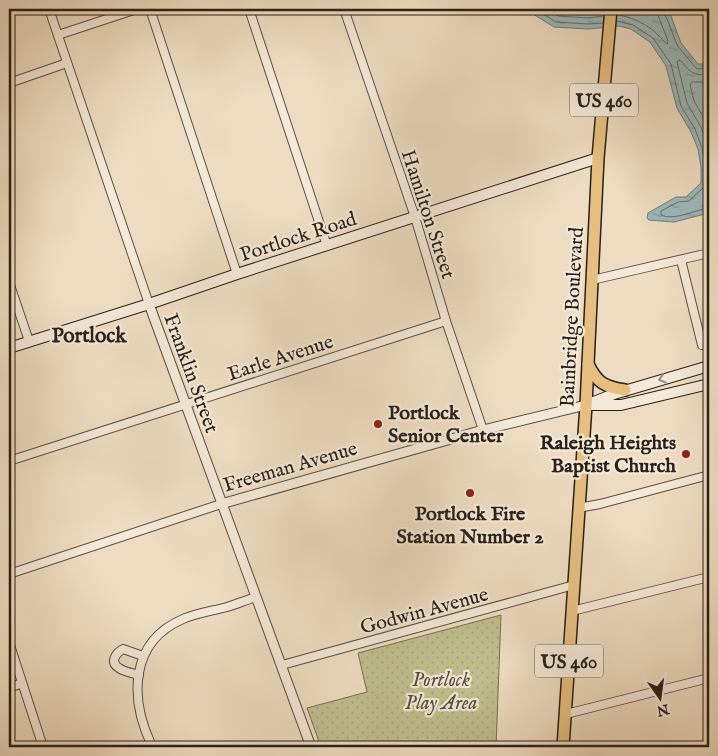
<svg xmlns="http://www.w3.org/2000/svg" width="718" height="756" font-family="'IM FELL English',serif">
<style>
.park{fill:url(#park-dots);stroke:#746f52}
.water{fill:url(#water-ripples);stroke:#6f7c7b}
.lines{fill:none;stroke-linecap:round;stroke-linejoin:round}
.shore{stroke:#636c6a;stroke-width:1}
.minor-casing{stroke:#5a4f42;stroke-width:10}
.tertiary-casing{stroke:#5a4f42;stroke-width:11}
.secondary-casing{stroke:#292017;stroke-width:12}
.primary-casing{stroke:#292017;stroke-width:14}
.minor{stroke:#f4e8d7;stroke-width:8}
.tertiary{stroke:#f4e8d7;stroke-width:9}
.secondary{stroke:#f4e8d7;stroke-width:10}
.primary{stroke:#e7be81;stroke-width:11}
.oneway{stroke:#998e81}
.poi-dot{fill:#8f2418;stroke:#f4e8d7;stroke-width:2}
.labels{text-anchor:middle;stroke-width:4.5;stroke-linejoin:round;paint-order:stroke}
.shield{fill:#f4e8d7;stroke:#665c51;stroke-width:1}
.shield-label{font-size:19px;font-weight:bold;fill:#292017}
.street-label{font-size:20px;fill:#292017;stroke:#f4e8d7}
.poi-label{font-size:20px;font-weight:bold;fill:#292017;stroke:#f4e8d7;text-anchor:start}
.park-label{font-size:20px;font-style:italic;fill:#564f3b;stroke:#f4e8d7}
.neighbourhood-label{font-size:21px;font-weight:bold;fill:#292017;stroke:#f4e8d7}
</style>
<defs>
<pattern id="park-dots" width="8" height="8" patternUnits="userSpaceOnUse" patternTransform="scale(1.25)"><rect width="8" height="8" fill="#c0be8e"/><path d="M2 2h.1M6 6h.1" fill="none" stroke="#a5a37a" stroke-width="1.8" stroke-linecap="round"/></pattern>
<pattern id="water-ripples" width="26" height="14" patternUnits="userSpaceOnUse" patternTransform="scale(1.25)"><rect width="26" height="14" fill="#9db9bd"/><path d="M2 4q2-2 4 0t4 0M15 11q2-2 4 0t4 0" fill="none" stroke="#809699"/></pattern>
</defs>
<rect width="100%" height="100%" fill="#eedcc2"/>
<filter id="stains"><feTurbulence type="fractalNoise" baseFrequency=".004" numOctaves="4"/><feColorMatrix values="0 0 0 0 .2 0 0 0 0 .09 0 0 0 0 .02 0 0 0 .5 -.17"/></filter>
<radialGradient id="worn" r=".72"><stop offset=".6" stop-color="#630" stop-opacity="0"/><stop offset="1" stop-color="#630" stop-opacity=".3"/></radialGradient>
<!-- park -->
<polygon class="park" points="501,615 496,747 321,747 307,708 367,692 358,653"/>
<!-- water -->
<polygon class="water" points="525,9 667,9 671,16 681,43 698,64 709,64 709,213 674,222 649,220 647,218 648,213 676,197 686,197 701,183 701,167 698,149 691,132 677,108 666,66 650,42 631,29 619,26 588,29 554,27"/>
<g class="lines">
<!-- shore -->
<g class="shore">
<polyline points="535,9 556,22 588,24 603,23"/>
<polyline points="547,9 558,16 588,18 603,16"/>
<polyline points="663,9 663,12 667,19 677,45 695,67 698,69 709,68"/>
<path d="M617 15C630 16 649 25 658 35 662 38 663 41 667 44L668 41C665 32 657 16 657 9"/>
<path d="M617 21 633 25 653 38 671 64 681 106 695 129 702 148 706 167 705 186 689 201 678 202 661 211V215C675 221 694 210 709 208"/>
<path d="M709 75C692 75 691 73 681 61L679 60 677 62 687 103 701 127 709 150"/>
<polyline points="709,82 692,82 690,84 694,101 709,127"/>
</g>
<defs>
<g id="minor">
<polyline points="49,9 149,304"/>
<polyline points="150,9 237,274"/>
<polyline points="249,9 327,246"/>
<polyline points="344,9 415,217 446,321 483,430"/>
<polyline points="58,35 137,9"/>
<polyline points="9,83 67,63"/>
<polyline points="681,260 702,345"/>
<polyline points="592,280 709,253"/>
<polyline points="9,282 29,341"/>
<polyline points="9,461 446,321"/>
<polyline points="578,508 600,504 709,475"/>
<polyline points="9,574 221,504"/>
<polyline points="572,611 709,577"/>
<polyline points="9,642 43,747"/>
<polyline points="282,665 574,585"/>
<path d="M139 675C133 673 124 672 119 668 109 662 116 653 123 649L143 656"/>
<polyline points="9,688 22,683"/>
<polyline points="566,714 709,678"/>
<path d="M151 744C130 699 129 642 183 619 197 613 212 611 227 607 237 604 246 600 256 597"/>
</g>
<g id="tertiary">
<polyline points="149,304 311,747"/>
<polyline points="221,504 483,430 586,405"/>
</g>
<g id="secondary">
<polyline points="9,348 149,304 237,274 598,158"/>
<polyline points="586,405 614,394 709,366"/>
<polyline points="592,405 621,405 709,384"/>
</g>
<g id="primary">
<path d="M588 364C597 383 605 387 625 390"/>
<polyline points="563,747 586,405 598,158 611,9"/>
</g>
</defs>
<!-- minor casing -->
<use href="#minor" class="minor-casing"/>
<!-- tertiary casing -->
<use href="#tertiary" class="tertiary-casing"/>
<!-- secondary casing -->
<use href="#secondary" class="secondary-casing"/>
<!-- primary casing -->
<use href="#primary" class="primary-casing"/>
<!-- minor -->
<use href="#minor" class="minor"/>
<!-- tertiary -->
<use href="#tertiary" class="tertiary"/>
<!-- secondary -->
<use href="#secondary" class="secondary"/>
<!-- primary -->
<use href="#primary" class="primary"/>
</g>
<!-- one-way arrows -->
<defs><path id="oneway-chevron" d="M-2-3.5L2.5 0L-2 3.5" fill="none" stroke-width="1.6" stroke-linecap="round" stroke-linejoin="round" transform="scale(1.25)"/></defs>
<use class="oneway" href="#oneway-chevron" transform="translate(662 379) rotate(163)"/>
<!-- markers -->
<g class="poi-dot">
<circle cx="378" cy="424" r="5"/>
<circle cx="686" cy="454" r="5"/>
<circle cx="470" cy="493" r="5"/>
</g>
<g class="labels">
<!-- shield labels -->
<g class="shield">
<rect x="570" y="83.5" width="68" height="33" rx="4"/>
<rect x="535" y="644.5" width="68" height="33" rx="4"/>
</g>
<g class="shield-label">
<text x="604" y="107">US 460</text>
<text x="569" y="668">US 460</text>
</g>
<!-- street labels -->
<g class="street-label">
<text transform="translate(429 214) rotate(72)" y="7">Hamilton Street</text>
<text transform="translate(298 236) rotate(-18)" y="7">Portlock Road</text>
<text transform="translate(571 317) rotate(-87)" y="7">Bainbridge Boulevard</text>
<text transform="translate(280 357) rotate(-18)" y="7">Earle Avenue</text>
<text transform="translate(192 373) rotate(70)" y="7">Franklin Street</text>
<text transform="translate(290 466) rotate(-16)" y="7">Freeman Avenue</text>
<text transform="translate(424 610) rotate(-15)" y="7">Godwin Avenue</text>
</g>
<!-- poi labels -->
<g class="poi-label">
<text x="388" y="419">Portlock<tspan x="388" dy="23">Senior Center</tspan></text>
<text x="676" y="449" text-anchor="end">Raleigh Heights<tspan x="676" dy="23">Baptist Church</tspan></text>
<text x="470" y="520" text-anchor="middle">Portlock Fire<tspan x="470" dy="23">Station Number 2</tspan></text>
</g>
<!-- park labels -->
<g class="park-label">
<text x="441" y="686">Portlock<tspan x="441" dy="23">Play Area</tspan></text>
</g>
<!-- neighbourhood labels -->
<g class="neighbourhood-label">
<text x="89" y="342">Portlock</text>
</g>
</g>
<!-- margin -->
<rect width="718" height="756" fill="none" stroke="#eedcc2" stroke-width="30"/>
<rect x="10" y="10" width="698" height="736" fill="none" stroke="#292017" stroke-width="2.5"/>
<rect x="15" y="15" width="688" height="726" fill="none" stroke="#292017"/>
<!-- north arrow -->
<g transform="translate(660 698) rotate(166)" stroke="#f4e8d7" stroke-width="4" paint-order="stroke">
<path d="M0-4L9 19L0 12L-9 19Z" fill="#292017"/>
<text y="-8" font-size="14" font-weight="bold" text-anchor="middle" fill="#292017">N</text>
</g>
<rect width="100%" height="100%" filter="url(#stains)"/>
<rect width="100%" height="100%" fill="url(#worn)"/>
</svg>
